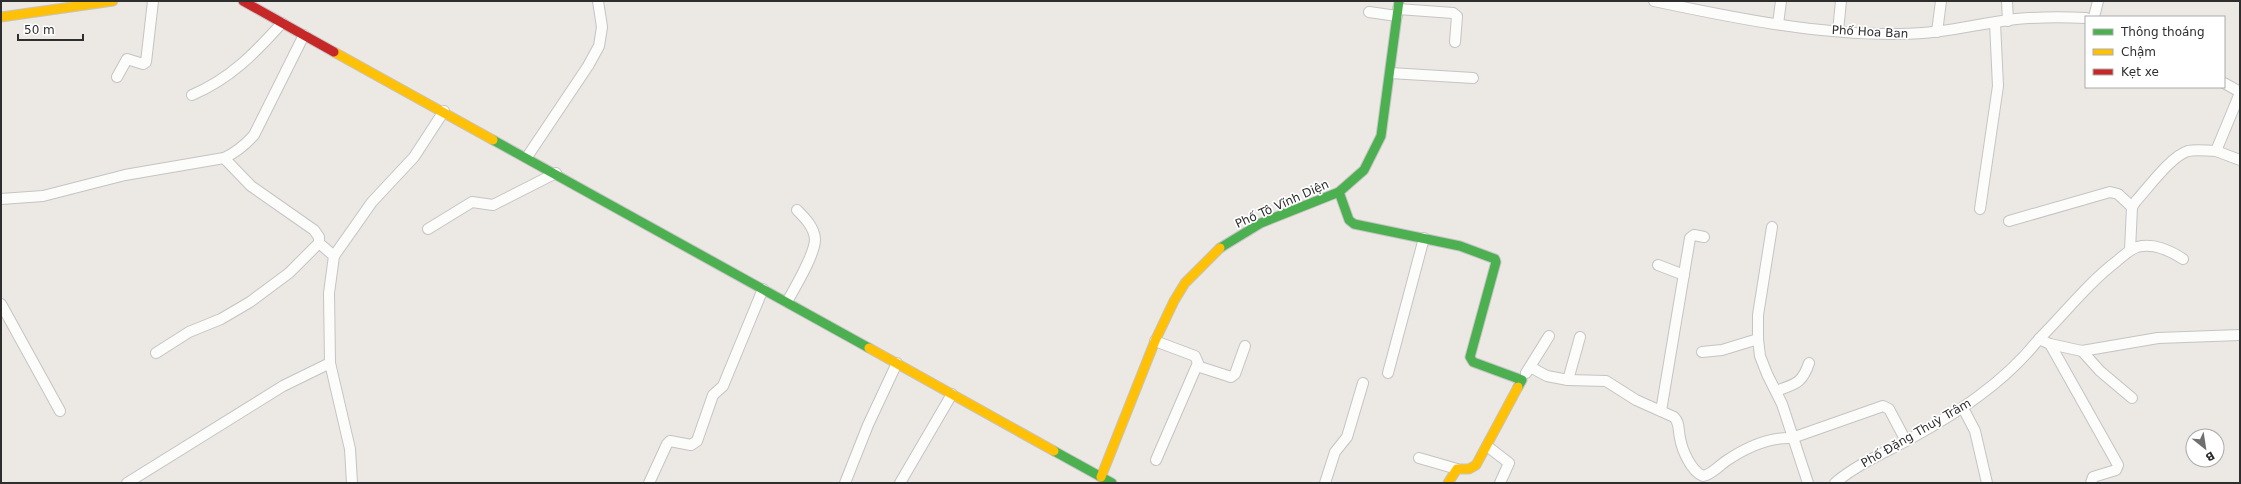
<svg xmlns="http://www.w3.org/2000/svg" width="2241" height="484" font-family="'DejaVu Sans',sans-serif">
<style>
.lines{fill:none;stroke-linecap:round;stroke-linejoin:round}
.street-casing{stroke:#c5c4c5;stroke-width:12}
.fast-casing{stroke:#c5c4c5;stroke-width:11}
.slow-casing{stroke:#c5c4c5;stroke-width:11}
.jam-casing{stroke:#c5c4c5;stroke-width:11}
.street{stroke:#fcfcfb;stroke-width:10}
.fast{stroke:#4caf50;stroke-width:9}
.slow{stroke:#ffc107;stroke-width:9}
.jam{stroke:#c62828;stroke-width:9}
.labels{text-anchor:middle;stroke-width:3.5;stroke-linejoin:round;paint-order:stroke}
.street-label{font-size:12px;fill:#2e2e2e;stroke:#fff}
</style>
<rect width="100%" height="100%" fill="#ece8e4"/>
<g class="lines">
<defs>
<g id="street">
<path d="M1654 1C1734 18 1818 35 1900 34 1941 34 1976 24 2016 19 2039 17 2063 17 2086 18"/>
<polyline points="2007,1 2008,21"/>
<polyline points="1398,9 1453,13 1457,16 1455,42"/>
<polyline points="1369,12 1397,16"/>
<polyline points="2094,17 2098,1"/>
<polyline points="1778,24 1781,1"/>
<polyline points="1838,31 1841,1"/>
<polyline points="1937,32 1941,1"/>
<polyline points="1390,73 1473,78"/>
<polyline points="117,77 127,59 143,64 146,62 153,1"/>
<polyline points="2224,83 2240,92"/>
<path d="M192 95C230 79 255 53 282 23"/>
<polyline points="2216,151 2240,160"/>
<polyline points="527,157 588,66 599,46 602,27 598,1"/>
<polyline points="224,158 251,186 314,230 319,237 319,243 334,256"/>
<path d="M1 199 43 196 125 175 224 158C237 152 245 145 254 135L304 35"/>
<polyline points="1980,209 1998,86 1995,23"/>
<polyline points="2009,221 2110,192 2118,194 2132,207"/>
<polyline points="1772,227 1758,315 1758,339 1760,356 1767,374 1782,404 1808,483"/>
<polyline points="428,229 472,202 493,205 556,173"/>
<path d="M2130 250 2132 207 2136 201C2148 188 2171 156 2188 151 2197 149 2207 151 2216 151L2240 93"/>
<polyline points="1658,265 1684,275"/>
<path d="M787 302C795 287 815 255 815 239 814 227 805 218 797 210"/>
<polyline points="1,304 60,411"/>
<path d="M2039 339C2065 313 2087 284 2117 261 2123 256 2129 250 2137 247 2154 243 2169 250 2183 259"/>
<polyline points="1155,341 1195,356 1198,363 1156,460"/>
<polyline points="2050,344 2118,465 2116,470 2093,477 2091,483"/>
<polyline points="2082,351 2100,371 2132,398"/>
<polyline points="1702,352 1722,350 1758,339"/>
<polyline points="156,353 189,332 221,319 250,302 289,273 319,243"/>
<polyline points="1197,366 1231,377 1235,374 1245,346"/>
<path d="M1530 367 1547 376 1568 380 1606 381 1636 400 1674 417C1680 423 1678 430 1680 438 1682 450 1691 471 1703 476 1711 475 1719 466 1726 461 1745 448 1769 437 1792 438L1883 406 1889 409 1906 441"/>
<polyline points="1388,373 1424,238"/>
<polyline points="1526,373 1549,336"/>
<polyline points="1568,380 1580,337"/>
<path d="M1776 391C1795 384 1802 384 1809 363"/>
<polyline points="1963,408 1975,431 1987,483"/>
<polyline points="1661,411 1690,238 1694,235 1704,237"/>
<polyline points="1487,446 1509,463 1500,483"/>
<polyline points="1419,458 1457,469"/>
<polyline points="127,483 283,386 330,363"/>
<polyline points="352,483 350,449 330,363 329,293 334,256 372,202 414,157 444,111"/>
<polyline points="649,483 667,444 670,441 691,445 697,441 713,395 723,386 763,289"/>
<polyline points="845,483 868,425 897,363"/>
<polyline points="900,483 952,394"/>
<polyline points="1325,483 1335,452 1347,437 1363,383"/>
<path d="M1835 483C1856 465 1882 454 1906 441 1956 414 2003 384 2039 339L2050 344 2082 351 2158 338 2240 335"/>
</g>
<g id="fast">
<polyline points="493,140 869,348"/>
<polyline points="1339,192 1349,220 1354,224 1460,246 1495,259 1496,262 1470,357 1473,362 1522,380 1518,387"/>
<polyline points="1220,248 1261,223 1339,192 1364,170 1381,136 1399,1"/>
<polyline points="1054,451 1112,483"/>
</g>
<g id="slow">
<polyline points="1,17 113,1"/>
<polyline points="334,52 493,140"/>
<polyline points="869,348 1054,451"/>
<polyline points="1101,477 1155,341 1174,301 1185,283 1220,248"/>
<polyline points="1448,483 1457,469 1469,469 1476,465 1518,387"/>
</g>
<polyline id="jam" points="243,1 334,52"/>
</defs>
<!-- street casing -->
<use href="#street" class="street-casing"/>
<!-- fast casing -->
<use href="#fast" class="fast-casing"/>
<!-- slow casing -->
<use href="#slow" class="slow-casing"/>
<!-- jam casing -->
<use href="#jam" class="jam-casing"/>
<!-- street -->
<use href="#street" class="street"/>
<!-- fast -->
<use href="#fast" class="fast"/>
<!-- slow -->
<use href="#slow" class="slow"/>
<!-- jam -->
<use href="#jam" class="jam"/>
</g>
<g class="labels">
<!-- street labels -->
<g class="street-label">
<text transform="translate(1870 32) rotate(3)" y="4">Phố Hoa Ban</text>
<text transform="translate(1282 204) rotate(-24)" y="4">Phố Tô Vĩnh Diện</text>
<text transform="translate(1916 433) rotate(-30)" y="4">Phố Đặng Thuỳ Trâm</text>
</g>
</g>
<!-- border -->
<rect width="2241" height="484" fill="none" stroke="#2e2e2e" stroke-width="4"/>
<!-- legend -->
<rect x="2085" y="16" width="140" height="72" fill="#ffffff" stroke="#ababab"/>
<rect x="2093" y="29" width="20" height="6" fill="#4caf50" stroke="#ababab"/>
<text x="2121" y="36" font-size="12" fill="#2e2e2e">Thông thoáng</text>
<rect x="2093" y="49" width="20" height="6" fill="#ffc107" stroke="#ababab"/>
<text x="2121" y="56" font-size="12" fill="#2e2e2e">Chậm</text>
<rect x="2093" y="69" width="20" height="6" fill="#c62828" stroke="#ababab"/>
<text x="2121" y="76" font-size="12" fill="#2e2e2e">Kẹt xe</text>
<!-- north arrow -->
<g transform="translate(2205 448) rotate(150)"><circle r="19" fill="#ffffff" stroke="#ababab"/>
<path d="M0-3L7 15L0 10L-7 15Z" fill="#706f6e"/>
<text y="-6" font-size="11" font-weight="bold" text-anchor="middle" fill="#2e2e2e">B</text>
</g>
<!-- scale -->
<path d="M18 34v6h65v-6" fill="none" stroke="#2e2e2e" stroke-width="2"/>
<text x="24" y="34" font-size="12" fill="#2e2e2e" stroke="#ffffff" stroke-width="3" paint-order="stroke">50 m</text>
</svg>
